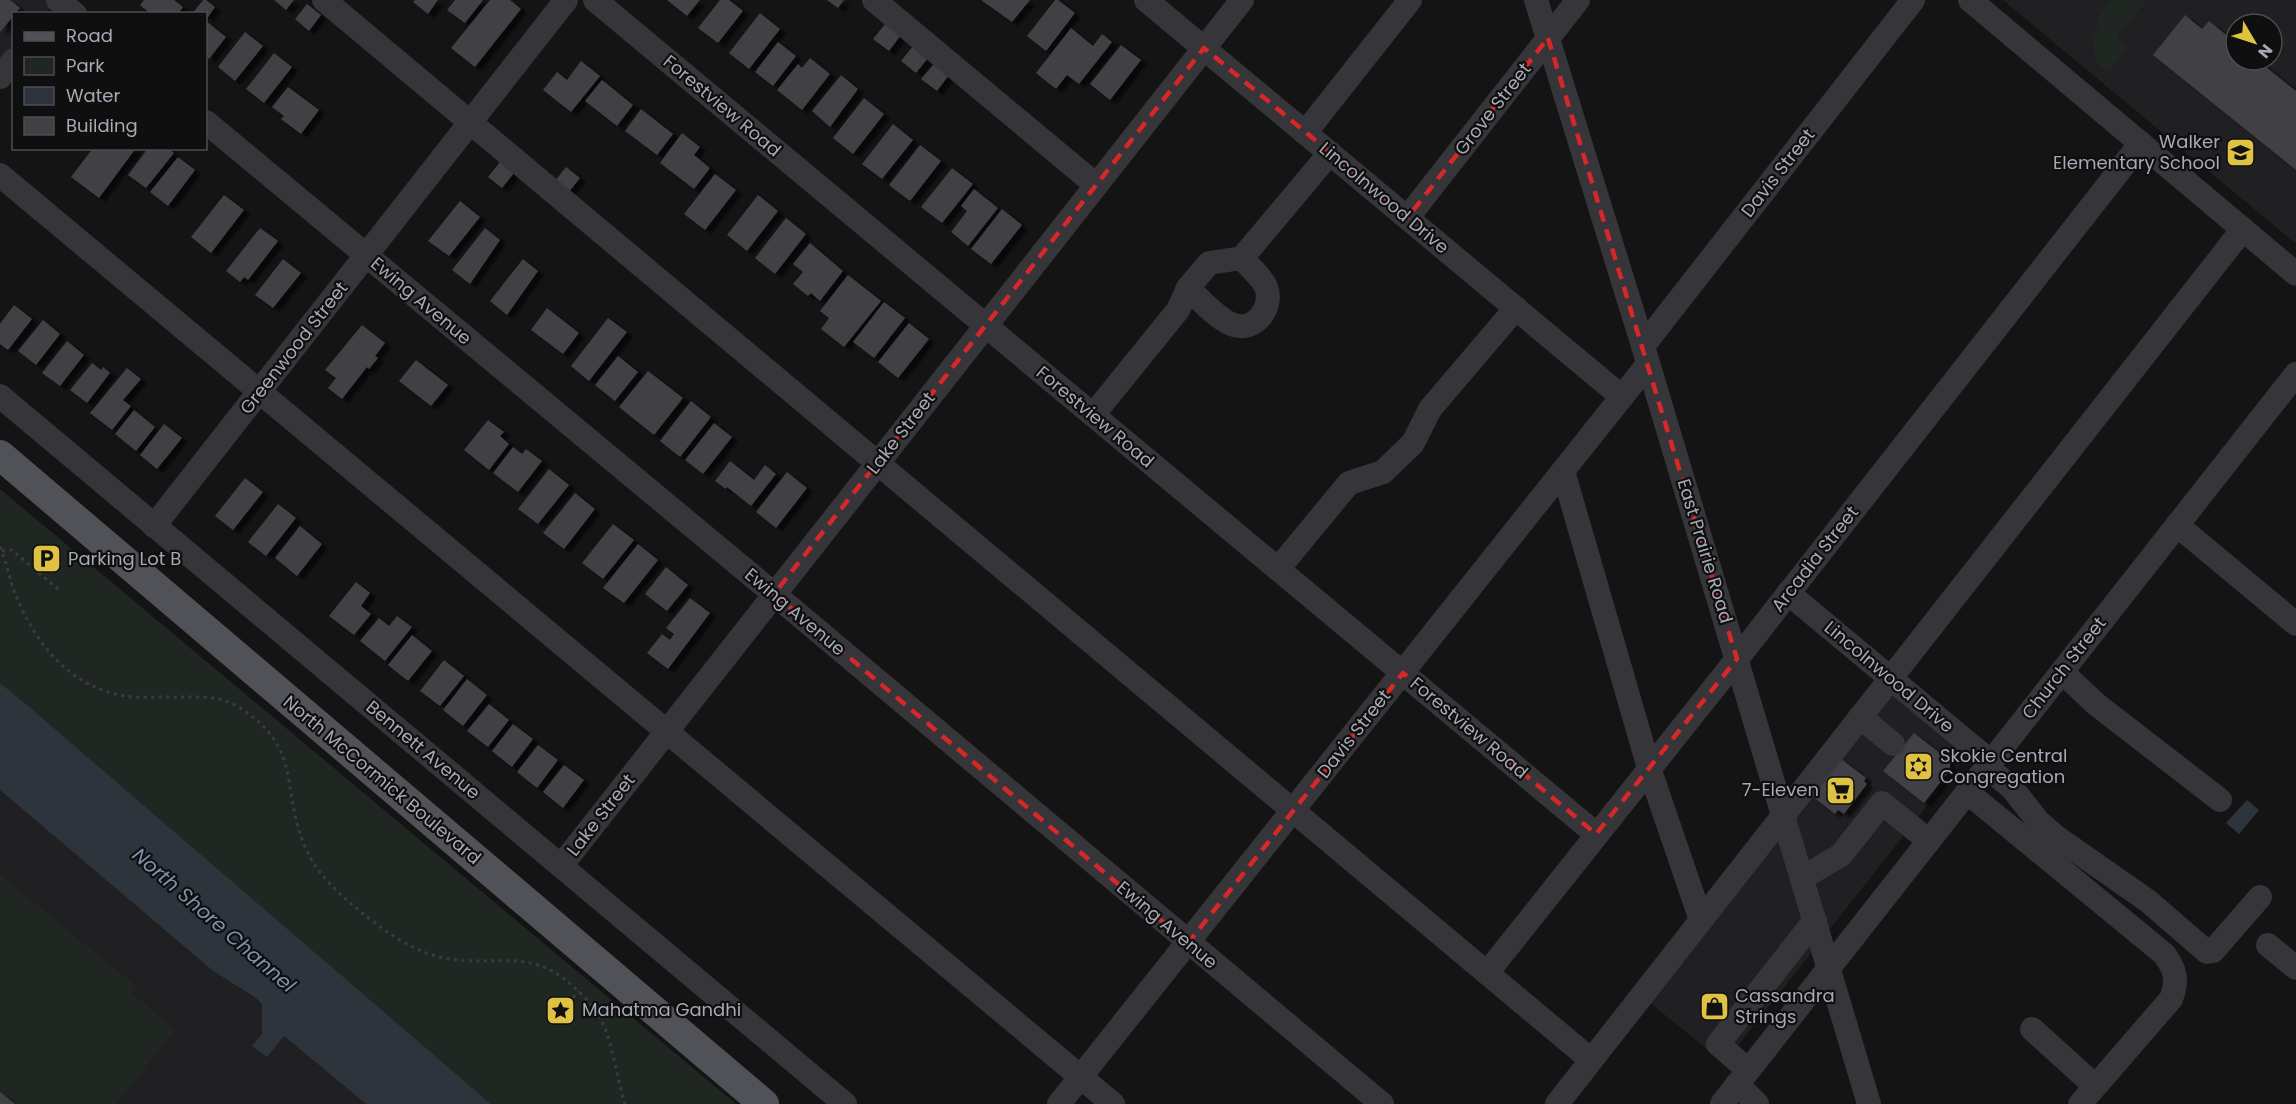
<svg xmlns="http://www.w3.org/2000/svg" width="2296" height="1104" font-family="Poppins,sans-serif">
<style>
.built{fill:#202022;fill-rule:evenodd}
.green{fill:#202722}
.water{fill:#2e343c}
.building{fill:#414145;filter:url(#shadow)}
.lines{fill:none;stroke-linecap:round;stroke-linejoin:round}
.path{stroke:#3b3c41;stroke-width:3;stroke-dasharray:3 4.5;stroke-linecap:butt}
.minor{stroke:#35353a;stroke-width:24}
.major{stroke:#515258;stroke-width:30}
.marked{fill:none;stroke:#d62828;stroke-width:4.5;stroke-dasharray:12 8;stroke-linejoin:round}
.labels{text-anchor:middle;stroke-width:4.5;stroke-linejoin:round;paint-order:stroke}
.street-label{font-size:18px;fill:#a7a9b4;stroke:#0f0f10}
.poi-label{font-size:18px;fill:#a7a9b4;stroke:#0f0f10;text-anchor:start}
.water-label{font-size:20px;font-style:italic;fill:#8191ac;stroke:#0f0f10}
</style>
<defs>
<filter id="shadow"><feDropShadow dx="6" dy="4" stdDeviation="1.5" flood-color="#0009"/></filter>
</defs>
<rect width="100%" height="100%" fill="#141415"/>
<!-- built -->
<g class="built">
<polygon points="0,0 58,0 47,13 14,14 13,56 0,73"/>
<path d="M2003 0H2296V244ZM2236 24H2272V60H2236Z"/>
<polygon points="1890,682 1972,749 1724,1063 1643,997"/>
<polygon points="0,790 213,971 256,998 262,1005 262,1034 253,1045 284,1036 366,1104 0,1104"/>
</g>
<!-- green -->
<g class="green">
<polygon points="2110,0 2147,0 2116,37 2128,47 2108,71 2097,63 2092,37 2100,26 2096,22"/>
<polygon points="0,489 736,1104 491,1104 0,683"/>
<polygon points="0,875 136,986 131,992 174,1031 116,1104 15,1104 0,1092"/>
</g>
<!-- water -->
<g class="water">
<polygon points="0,683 28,706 491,1104 366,1104 284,1036 267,1057 252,1046 262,1034 262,1005 256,998 213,971 0,790"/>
<polygon points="2247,800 2259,810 2239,834 2226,823"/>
</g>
<!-- building -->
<g class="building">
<polygon points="0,0 10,0 20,8 0,32"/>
<polygon points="144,0 174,0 183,7 178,14 151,14 140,5"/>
<polygon points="203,0 206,0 215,7 206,20 206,14 192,14"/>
<polygon points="274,0 294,0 286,10"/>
<polygon points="415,0 438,0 428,14 413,2"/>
<polygon points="455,0 483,0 465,23 447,10"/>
<polygon points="490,0 510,0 521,9 475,67 451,48"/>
<polygon points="667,0 700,0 687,16"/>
<polygon points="720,0 729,0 743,11 718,43 698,28"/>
<polygon points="827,0 844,0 838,8"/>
<polygon points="981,0 1030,0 1012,22"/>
<polygon points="1055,0 1058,0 1075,13 1046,51 1027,36"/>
<polygon points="307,4 321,15 309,31 295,19"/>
<polygon points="760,13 780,29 749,69 729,53"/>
<polygon points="2185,15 2202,29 2209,21 2236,43 2236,60 2257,60 2296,91 2296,170 2153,55"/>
<polygon points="206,21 226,37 209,59 206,57"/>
<polygon points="886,23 901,35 889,51 873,39"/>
<polygon points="1071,28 1093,46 1102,34 1112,42 1079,84 1067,75 1056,89 1036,73"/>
<polygon points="245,32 263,46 235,81 218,67"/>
<polygon points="778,42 796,56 773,86 755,72"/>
<polygon points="1121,45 1141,60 1110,100 1090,84"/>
<polygon points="913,46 928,58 916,73 901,61"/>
<polygon points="274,53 292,67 264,103 246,89"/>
<polygon points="810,58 830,74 802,110 777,90 798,64 802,68"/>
<polygon points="581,61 600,76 571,112 543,90 557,72 567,80"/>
<polygon points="934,64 949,75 937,91 921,79"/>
<polygon points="841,75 858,89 830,127 812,111"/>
<polygon points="602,80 633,105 617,126 585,101"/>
<polygon points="288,87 319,110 301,134 281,119 284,116 272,107"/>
<polygon points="864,98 884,114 853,154 833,138"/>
<polygon points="641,109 673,134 657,155 625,131"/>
<polygon points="893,124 913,140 882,179 862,164"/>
<polygon points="682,133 700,147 694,155 710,168 694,189 660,163"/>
<polygon points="920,145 941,161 910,201 889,185"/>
<polygon points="93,148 136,148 99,198 71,177"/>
<polygon points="148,148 168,148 174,153 146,188 128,175"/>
<polygon points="178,157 195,170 168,206 150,192"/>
<polygon points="500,162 514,173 502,188 488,177"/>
<polygon points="566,167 580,178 568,193 554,182"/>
<polygon points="952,168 973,184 942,223 921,207"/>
<polygon points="715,174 736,190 705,230 684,214"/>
<polygon points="974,189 998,208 968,246 951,232 967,211 961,206"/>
<polygon points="224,195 244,210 211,253 191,237"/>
<polygon points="758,195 778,211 747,251 727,235"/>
<polygon points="460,201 480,217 449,256 428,241"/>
<polygon points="1002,209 1022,225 991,264 971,249"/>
<polygon points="786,218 806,234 775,274 755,258"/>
<polygon points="260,228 278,241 248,280 244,277 240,282 226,271"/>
<polygon points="485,228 500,240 470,284 452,270"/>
<polygon points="810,243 843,271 820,301 811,293 808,296 793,284 803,272 793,264"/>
<polygon points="283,259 301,273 273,308 255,295"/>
<polygon points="523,259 538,271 507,315 490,301"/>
<polygon points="848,275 881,301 844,347 821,329 829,318 820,311"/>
<polygon points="884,302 905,318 874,358 853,342"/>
<polygon points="14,305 32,319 8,350 0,344 0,324"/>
<polygon points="547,308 579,333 563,354 531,330"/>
<polygon points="608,318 627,332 589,381 571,366"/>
<polygon points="43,320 60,334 36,365 18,351"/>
<polygon points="909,323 929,339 898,378 878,362"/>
<polygon points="362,325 385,343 375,356 378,358 369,369 367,367 342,399 328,388 336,378 325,370"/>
<polygon points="67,341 84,355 60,386 42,373"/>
<polygon points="618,356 638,372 615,401 595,385"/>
<polygon points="416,360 448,385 431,406 399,381"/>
<polygon points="92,363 101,370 103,367 110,373 87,403 70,390"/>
<polygon points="127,368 141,379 123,400 131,406 112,430 90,413"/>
<polygon points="648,371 683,398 654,435 619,407"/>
<polygon points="691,401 711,417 680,457 660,441"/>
<polygon points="134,410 155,427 136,451 115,434"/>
<polygon points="488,420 504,432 500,436 509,444 489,470 464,450"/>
<polygon points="714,423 732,437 703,474 685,460"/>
<polygon points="164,424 182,438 157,469 140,455"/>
<polygon points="513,447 522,454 526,449 542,461 518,492 493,473"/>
<polygon points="730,461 754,480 765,465 776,474 751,506 727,487 726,489 715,481"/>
<polygon points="549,469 569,485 538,524 518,509"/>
<polygon points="787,472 807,488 776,528 756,512"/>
<polygon points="245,478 263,492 233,530 215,516"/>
<polygon points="575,493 595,509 564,549 543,533"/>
<polygon points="278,504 296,518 266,556 248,542"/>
<polygon points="613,524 634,540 603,579 582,563"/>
<polygon points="300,526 322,544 297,576 275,558"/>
<polygon points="638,544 658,560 624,603 603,588"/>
<polygon points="666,567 688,585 667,611 645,594"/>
<polygon points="356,582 370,593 361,606 371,614 354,635 329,616"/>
<polygon points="690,598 710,613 668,669 647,653 662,634 670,640 674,634 666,628"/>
<polygon points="397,616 412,627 385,661 360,641 379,618 389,626"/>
<polygon points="412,635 432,651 408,681 388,665"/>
<polygon points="444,660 464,676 440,706 420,691"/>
<polygon points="467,679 487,695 463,726 443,710"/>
<polygon points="489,704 509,720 488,747 467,731"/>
<polygon points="513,724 533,739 512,767 492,751"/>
<polygon points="1914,733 1950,761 1950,770 1924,803 1883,771"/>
<polygon points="538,745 558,760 537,788 517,772"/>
<polygon points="1841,759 1866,778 1864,781 1867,784 1844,814 1838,810 1835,814 1812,796"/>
<polygon points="564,765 584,780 563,808 543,792"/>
<polygon points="0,1092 15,1104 0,1104"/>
</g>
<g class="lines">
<!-- path -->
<g class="path">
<path d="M0 547C7 562 9 580 16 596 36 644 70 687 125 696 138 698 153 697 167 697 192 698 217 693 240 708 302 748 281 785 303 842 313 869 333 889 355 907 380 928 412 952 444 958 499 968 531 945 577 990 584 997 593 1005 598 1014 613 1039 616 1076 625 1104"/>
<polyline points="2,551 12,550 59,590"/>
<circle cx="561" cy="1010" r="9"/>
<polyline points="568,1003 579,991"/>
</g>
<!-- minor -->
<g class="minor">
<polyline points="58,0 75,14"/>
<polyline points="324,0 1591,1060"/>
<polyline points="595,0 1596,834"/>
<polyline points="874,0 1096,185"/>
<polyline points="1146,0 1622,397"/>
<polyline points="1536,0 1643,346 1869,1104"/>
<polyline points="1970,0 2296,274"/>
<polyline points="0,77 14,60"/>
<polyline points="206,122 774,594 1382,1104"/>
<polyline points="1305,133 1410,0"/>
<polyline points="0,175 1113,1104"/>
<polyline points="1408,217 1578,0"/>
<path d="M1188 288C1200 299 1215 317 1231 324 1254 334 1274 308 1266 287 1262 277 1249 267 1242 258"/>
<polyline points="1643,346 1913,0"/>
<polyline points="0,396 845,1104"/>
<polyline points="1093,415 1178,310 1188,288 1209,263 1242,258 1330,153"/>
<polyline points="1563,471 1649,768 1701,920"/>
<polyline points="2177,525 2296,624"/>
<polyline points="154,526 566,0"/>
<polyline points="1278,569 1349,483 1383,472 1413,443 1430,409 1516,308"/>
<polyline points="1788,593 1991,762"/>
<polyline points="2062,672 2096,704 2220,800"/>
<polyline points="1860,717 1893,744"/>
<polyline points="1987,767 2012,788 2038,821 2055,836 2148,901 2207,952 2213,951 2260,897"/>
<path d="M1967 792 2164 954C2176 970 2178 980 2171 999L2080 1104"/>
<polyline points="561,866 1242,0"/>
<polyline points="1802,878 1841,855 1882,803 1929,841"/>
<polyline points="2268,945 2296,968"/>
<polyline points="1487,973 1737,659 2141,143"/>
<polyline points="2032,1029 2095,1086"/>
<polyline points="1748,1070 1718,1044 1815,920"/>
<polyline points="1737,1084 1757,1104"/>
<polyline points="1059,1104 1648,364"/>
<polyline points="1557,1104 2243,229"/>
<polyline points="1722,1104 2296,374"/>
</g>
<!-- major -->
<polyline class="major" points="0,455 764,1104"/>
</g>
<!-- marked area -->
<path class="marked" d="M1548 38 1737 659 1596 834 1403 673 1188 943 774 594 1204 48 1408 217Z"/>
<!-- icons -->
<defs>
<symbol id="school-square" viewBox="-11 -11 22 22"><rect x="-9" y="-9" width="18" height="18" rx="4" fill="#dfc241" stroke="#0f0f10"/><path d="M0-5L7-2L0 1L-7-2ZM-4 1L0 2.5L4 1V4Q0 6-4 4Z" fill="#111"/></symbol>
<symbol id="parking-square" viewBox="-11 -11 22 22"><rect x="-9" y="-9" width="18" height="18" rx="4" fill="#dfc241" stroke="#0f0f10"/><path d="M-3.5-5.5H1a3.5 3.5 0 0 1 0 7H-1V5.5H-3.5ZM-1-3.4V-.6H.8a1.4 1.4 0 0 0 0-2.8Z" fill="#111"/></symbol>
<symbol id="synagogue-square" viewBox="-11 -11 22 22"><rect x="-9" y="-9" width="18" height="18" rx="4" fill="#dfc241" stroke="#0f0f10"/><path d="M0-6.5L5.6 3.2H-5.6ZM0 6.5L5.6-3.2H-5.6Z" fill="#111"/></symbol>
<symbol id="supermarket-square" viewBox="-11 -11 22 22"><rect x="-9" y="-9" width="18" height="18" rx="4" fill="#dfc241" stroke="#0f0f10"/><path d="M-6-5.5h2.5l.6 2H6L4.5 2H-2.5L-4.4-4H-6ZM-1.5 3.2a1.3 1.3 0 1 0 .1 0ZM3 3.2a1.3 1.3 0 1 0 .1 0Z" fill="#111"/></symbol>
<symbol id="shop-square" viewBox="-11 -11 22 22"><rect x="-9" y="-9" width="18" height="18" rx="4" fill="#dfc241" stroke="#0f0f10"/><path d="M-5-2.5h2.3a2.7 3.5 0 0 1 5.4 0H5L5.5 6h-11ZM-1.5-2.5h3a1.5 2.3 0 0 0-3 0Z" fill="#111"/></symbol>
<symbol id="sight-square" viewBox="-11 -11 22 22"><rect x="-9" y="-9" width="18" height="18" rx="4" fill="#dfc241" stroke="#0f0f10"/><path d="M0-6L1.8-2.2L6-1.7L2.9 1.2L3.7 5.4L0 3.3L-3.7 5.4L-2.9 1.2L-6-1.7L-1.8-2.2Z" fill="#111"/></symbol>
</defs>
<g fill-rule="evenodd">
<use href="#school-square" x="2224" y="136" width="33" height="33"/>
<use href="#parking-square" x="30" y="542" width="33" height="33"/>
<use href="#synagogue-square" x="1902" y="750" width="33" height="33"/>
<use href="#supermarket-square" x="1824" y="774" width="33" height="33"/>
<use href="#shop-square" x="1698" y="990" width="33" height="33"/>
<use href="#sight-square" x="544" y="994" width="33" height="33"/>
</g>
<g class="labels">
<!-- street labels -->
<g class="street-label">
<text transform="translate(722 106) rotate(40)" y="6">Forestview Road</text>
<text transform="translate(1493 109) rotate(-52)" y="6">Grove Street</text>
<text transform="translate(1778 173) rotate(-52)" y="6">Davis Street</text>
<text transform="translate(1384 198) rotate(40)" y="6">Lincolnwood Drive</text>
<text transform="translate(421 301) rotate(40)" y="6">Ewing Avenue</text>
<text transform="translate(294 348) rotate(-52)" y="6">Greenwood Street</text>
<text transform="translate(1095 417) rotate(40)" y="6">Forestview Road</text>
<text transform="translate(901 433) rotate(-52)" y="6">Lake Street</text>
<text transform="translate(1705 551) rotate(73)" y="6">East Prairie Road</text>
<text transform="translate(1815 559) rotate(-52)" y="6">Arcadia Street</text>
<text transform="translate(795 612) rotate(40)" y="6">Ewing Avenue</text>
<text transform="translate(2064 668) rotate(-52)" y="6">Church Street</text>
<text transform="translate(1889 677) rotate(40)" y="6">Lincolnwood Drive</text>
<text transform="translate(1469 728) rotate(40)" y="6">Forestview Road</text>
<text transform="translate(1354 734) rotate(-52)" y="6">Davis Street</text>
<text transform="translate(423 750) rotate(40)" y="6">Bennett Avenue</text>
<text transform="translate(382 780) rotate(40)" y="6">North McCormick Boulevard</text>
<text transform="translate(601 815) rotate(-52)" y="6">Lake Street</text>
<text transform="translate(1167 925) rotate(40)" y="6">Ewing Avenue</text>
</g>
<!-- poi labels -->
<g class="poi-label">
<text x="2220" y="148" text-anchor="end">Walker<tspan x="2220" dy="21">Elementary School</tspan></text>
<text x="68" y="565">Parking Lot B</text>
<text x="1940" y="762">Skokie Central<tspan x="1940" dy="21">Congregation</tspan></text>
<text x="1819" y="796" text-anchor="end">7-Eleven</text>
<text x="1735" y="1002">Cassandra<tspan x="1735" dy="21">Strings</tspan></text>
<text x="582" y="1016">Mahatma Gandhi</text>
</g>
<!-- water labels -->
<g class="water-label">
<text transform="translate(214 920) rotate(41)" y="7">North Shore Channel</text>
</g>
</g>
<!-- legend -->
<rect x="12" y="12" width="195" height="138" fill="#0f0f10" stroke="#4c4d52" stroke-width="1.5"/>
<rect x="24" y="32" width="30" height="9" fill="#515258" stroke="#4c4d52" stroke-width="1.5"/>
<text x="66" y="42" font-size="18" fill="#a7a9b4">Road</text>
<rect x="24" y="57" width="30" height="18" fill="#202722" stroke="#4c4d52" stroke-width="1.5"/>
<text x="66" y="72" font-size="18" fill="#a7a9b4">Park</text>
<rect x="24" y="87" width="30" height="18" fill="#2e343c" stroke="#4c4d52" stroke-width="1.5"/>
<text x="66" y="102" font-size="18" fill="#a7a9b4">Water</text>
<rect x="24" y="117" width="30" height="18" fill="#414145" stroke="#4c4d52" stroke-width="1.5"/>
<text x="66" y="132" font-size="18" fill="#a7a9b4">Building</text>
<!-- north arrow -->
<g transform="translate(2254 42) rotate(129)"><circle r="28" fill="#0f0f10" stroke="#4c4d52" stroke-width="1.5"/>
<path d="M0-4.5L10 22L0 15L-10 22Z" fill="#dfc241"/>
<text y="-9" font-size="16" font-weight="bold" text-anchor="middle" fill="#a7a9b4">N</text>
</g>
</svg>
